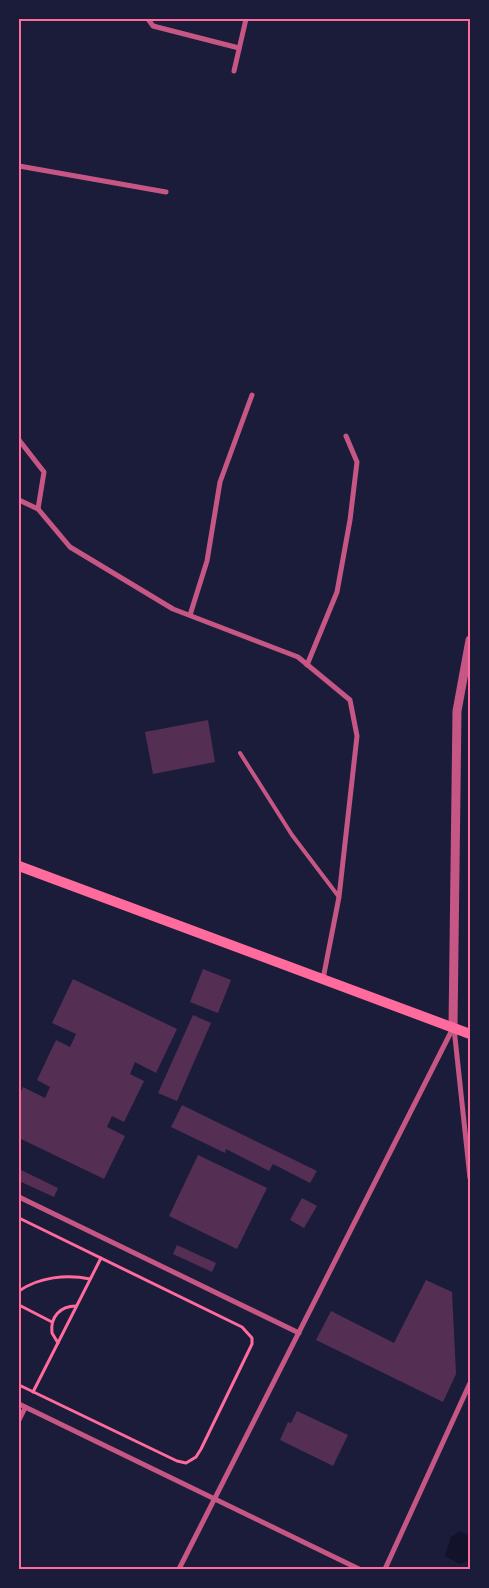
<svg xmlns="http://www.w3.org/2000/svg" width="489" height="1588" font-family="Roboto,sans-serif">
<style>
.water{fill:#12122b}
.building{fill:#542f53}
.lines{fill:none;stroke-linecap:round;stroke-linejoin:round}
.path{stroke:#ff6b9d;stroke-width:3}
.service{stroke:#c65784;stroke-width:4}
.minor{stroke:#c65784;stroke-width:5}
.tertiary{stroke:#c65784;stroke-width:9}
.secondary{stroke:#ff6b9d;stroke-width:10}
.neatline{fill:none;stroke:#ff6b9d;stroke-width:2}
</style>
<rect width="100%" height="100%" fill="#1b1b3a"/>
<!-- water -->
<polygon class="water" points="460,1531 470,1536 470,1560 460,1564 445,1556 451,1537"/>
<!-- building -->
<g class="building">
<polygon points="208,720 215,762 153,774 145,732"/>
<polygon points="203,969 231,980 218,1013 190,1002"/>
<polygon points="73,979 177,1029 156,1073 135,1062 130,1074 144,1081 124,1122 112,1116 107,1127 125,1136 104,1179 19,1138 19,1095 23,1087 45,1098 50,1087 37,1080 56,1040 70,1047 76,1034 52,1023"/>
<polygon points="193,1015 211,1023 177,1101 158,1093"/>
<polygon points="182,1105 317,1171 310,1183 273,1164 269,1171 226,1149 225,1153 171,1127"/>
<polygon points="198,1155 267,1188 237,1249 169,1216"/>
<polygon points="19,1169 58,1188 54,1197 19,1181"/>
<polygon points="302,1198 317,1206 304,1228 290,1220"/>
<polygon points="177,1245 216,1263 212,1272 173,1254"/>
<polygon points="426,1280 452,1292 456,1374 443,1402 316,1340 331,1311 394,1343"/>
<polygon points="297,1411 348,1435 333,1466 280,1440 288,1422 291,1423"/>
</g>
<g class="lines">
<!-- path -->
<g class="path">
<polyline points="19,1218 242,1327 252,1338 252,1344 201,1449 196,1457 186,1463 177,1461 19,1385"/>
<path d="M19 1291C39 1277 67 1274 90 1279"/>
<polyline points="19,1305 52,1322"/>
<path d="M58 1343 52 1333C50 1317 60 1306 76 1306"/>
<polyline points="33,1392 101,1258"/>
</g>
<!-- service -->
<polyline class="service" points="240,753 292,835 339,897"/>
<!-- minor -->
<g class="minor">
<polyline points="148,19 153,26 239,48"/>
<polyline points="234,71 246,19"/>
<polyline points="19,166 166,192"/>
<polyline points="19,440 44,472 38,509"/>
<polyline points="19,500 38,509 70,547 173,609 298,657 350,700 357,736 339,897 323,979"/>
<polyline points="190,615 207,561 220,482 252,395"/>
<polyline points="307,665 337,592 350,520 357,462 346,436"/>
<polyline points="454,1028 470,1178"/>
<polyline points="19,1197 299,1333"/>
<polyline points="19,1404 359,1569"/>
<polyline points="19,1420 25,1408"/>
<polyline points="179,1569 453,1028"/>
<polyline points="385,1569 470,1383"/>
</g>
<!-- tertiary -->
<polyline class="tertiary" points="453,1027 457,711 470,640"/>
<!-- secondary -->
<polyline class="secondary" points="19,866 470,1034"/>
</g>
<!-- border -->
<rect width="489" height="1588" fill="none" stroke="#1b1b3a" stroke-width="40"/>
<rect x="20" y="20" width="449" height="1548" class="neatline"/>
</svg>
